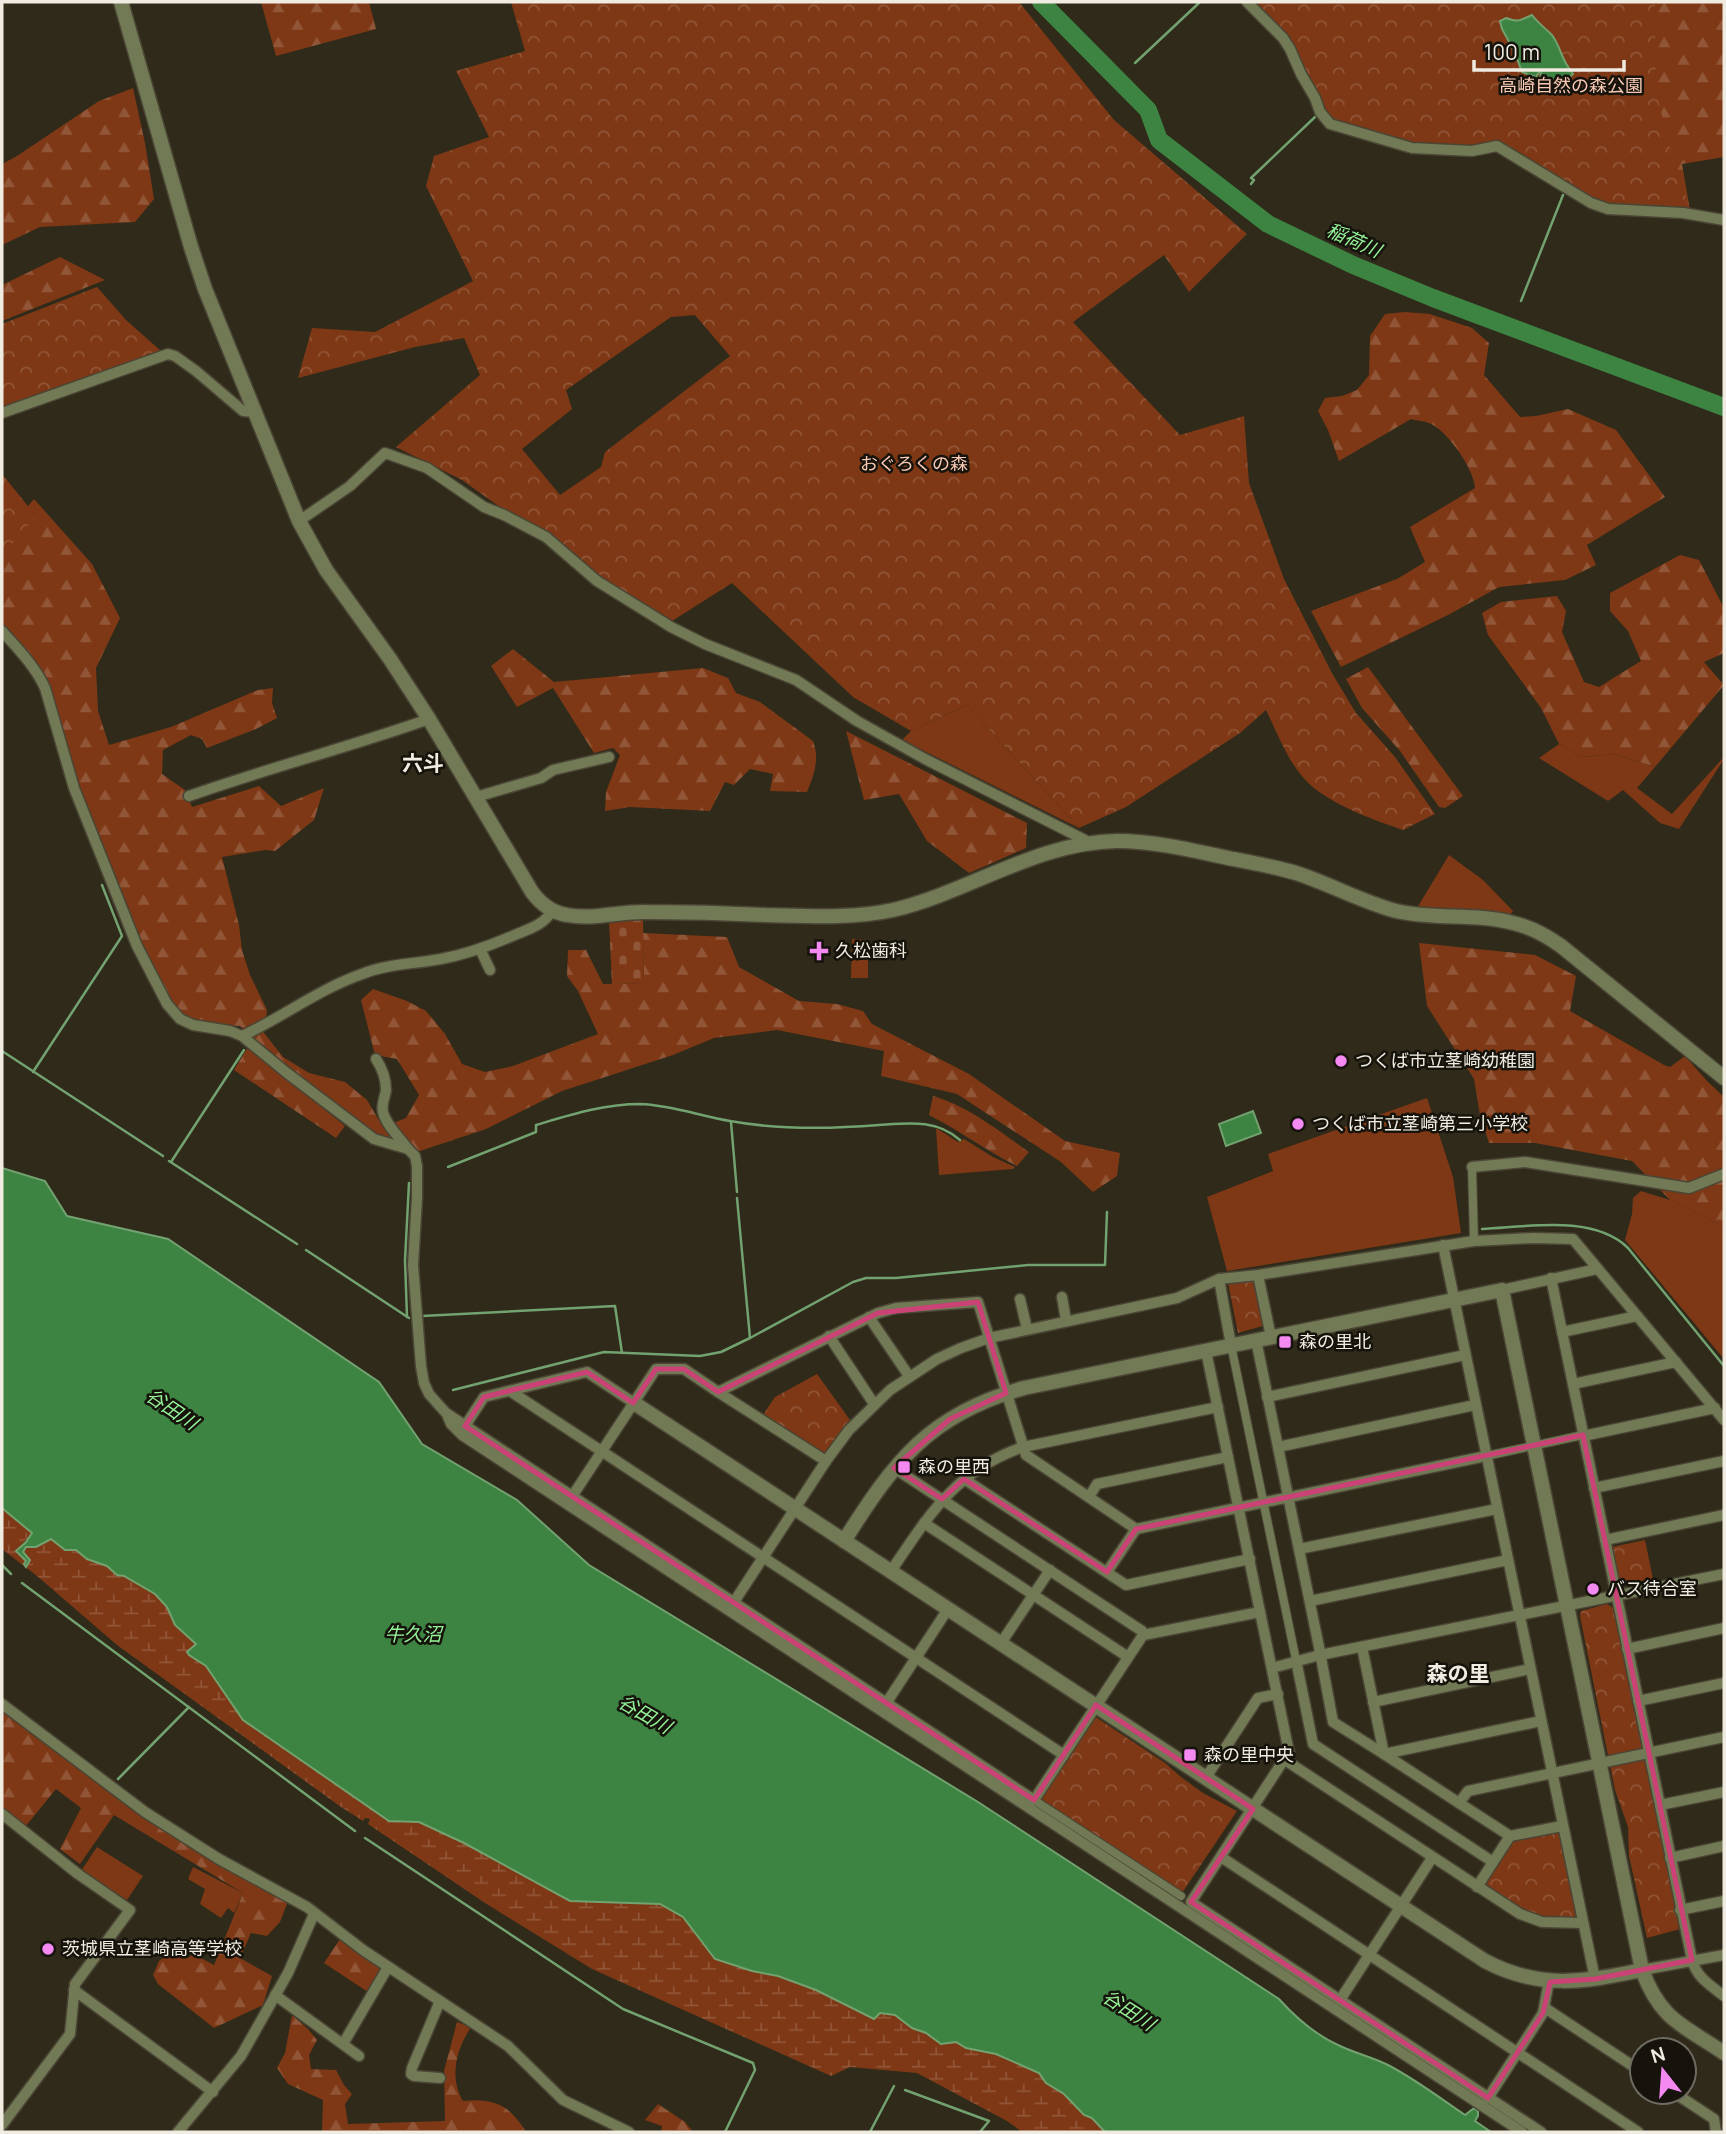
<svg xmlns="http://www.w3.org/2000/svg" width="1726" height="2134" font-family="Manrope,'Noto Sans JP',sans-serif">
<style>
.green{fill:#7e3815}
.forest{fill:url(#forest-firs)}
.wetland{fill:url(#wetland-marsh)}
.cemetery{fill:url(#cemetery-stones)}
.park{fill:url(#park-crowns);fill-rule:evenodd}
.water{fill:#3d8341;stroke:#73a271;stroke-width:2}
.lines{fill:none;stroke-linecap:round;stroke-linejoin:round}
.stream{stroke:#73a271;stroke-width:2.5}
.river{stroke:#3d8341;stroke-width:18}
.pedestrian-casing{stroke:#4a4535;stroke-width:10}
.minor-casing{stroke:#4a4535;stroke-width:13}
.tertiary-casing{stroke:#4a4535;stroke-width:17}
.pedestrian{stroke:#717a55;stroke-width:8}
.minor{stroke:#717a55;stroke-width:10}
.tertiary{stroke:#717a55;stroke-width:14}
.marked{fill:none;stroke:#cb4276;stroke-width:5;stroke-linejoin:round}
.poi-dot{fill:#f389f1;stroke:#15130b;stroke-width:2.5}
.labels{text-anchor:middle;stroke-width:5;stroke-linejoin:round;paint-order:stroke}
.park-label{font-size:18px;fill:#f9c9b5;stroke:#15130b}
.poi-label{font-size:18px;fill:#f0ece1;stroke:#15130b;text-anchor:start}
.water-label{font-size:19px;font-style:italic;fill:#95f297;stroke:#15130b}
.quarter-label{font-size:21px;font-weight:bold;fill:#f0ece1;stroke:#15130b}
</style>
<defs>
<pattern id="forest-firs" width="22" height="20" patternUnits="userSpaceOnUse" patternTransform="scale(1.75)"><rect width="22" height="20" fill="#7e3815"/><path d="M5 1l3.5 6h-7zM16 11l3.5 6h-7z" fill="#915537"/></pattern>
<pattern id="wetland-marsh" width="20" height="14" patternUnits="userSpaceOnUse" patternTransform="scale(1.75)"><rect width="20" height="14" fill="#7e3815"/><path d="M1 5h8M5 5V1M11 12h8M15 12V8" fill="none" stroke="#915537"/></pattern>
<pattern id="cemetery-stones" width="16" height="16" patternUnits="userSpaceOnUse" patternTransform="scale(1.75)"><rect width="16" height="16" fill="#7e3815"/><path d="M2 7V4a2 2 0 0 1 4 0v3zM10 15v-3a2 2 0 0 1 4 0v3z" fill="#915537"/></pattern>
<pattern id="park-crowns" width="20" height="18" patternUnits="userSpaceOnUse" patternTransform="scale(1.75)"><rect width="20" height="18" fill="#7e3815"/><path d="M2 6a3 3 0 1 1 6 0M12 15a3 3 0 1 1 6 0" fill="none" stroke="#915537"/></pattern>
</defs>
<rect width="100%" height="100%" fill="#2f2a19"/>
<!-- green -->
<g class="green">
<polygon points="967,705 1079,828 902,740 911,731"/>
<polygon points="1559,744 1582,757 1615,754 1655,767 1637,788 1672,814 1724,757 1724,759 1679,829 1660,823 1623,790 1608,801 1539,758"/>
<polygon points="1449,855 1483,880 1513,911 1509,916 1417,908"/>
<polygon points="1427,1098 1453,1177 1461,1233 1227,1271 1207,1197 1273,1171 1268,1154"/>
<polygon points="936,1128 958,1142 964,1139 993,1157 1015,1167 1013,1169 939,1175"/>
<polygon points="1641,1191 1670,1200 1724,1227 1724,1359 1625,1240 1632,1214 1633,1198"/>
<polygon points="97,1847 143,1876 127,1900 81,1871"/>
<polygon points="193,1867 243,1893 234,1913 228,1908 221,1918 200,1904 205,1889 188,1879"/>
</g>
<!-- forest -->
<g class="forest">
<polygon points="261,2 369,2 376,29 276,56"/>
<polygon points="1521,2 1724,2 1724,157 1682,164 1690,210"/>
<polygon points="133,88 145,143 154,199 135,222 40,227 2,245 2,164 17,156 99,101"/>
<polygon points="60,257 105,280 2,321 2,285"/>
<path d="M1405 312 1430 314 1472 328 1489 343 1484 375 1520 417 1536 416 1568 409 1616 430 1665 497 1587 545 1596 565 1565 580 1499 587 1448 615 1341 667 1311 611 1397 579 1425 562 1410 527 1475 488C1474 469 1449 434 1433 425 1427 421 1418 421 1411 419L1339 461 1328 430 1318 411 1325 398 1342 396 1357 390 1369 375 1370 336 1385 314Z"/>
<polygon points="34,499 92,564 120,618 96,668 98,711 109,745 171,727 258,690 273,688 272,703 277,718 256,729 207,748 202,739 191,735 163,750 162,774 185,790 192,807 259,786 281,806 324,788 314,820 275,851 265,850 222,857 239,925 242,950 250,975 267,1010 264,1033 283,1057 309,1073 345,1082 367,1100 383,1127 406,1118 419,1095 397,1059 375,1055 361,1000 373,989 407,1001 426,1011 445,1034 462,1064 485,1072 513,1066 598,1034 578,991 567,976 568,950 586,950 603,984 644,983 643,933 727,937 739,967 799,1001 837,1004 863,1011 872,1024 969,1074 1065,1141 1120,1153 1117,1176 1093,1192 1061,1162 957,1094 881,1076 884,1051 777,1030 714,1038 673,1055 562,1091 486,1129 417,1152 376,1135 254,1040 240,1026 199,1024 182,1014 174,1005 160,986 134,928 99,843 32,658 2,625 2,538"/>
<polygon points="1680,555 1699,560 1724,608 1724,653 1704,662 1724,685 1655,767 1615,754 1582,757 1559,744 1541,708 1488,635 1482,613 1501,602 1557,596 1566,611 1562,632 1584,682 1599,687 1641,661 1628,631 1610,611 1610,593"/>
<path d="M513 649 554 682 703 668 728 678 736 693 760 702 813 741C820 759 814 775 807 792L770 791 773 774 750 769 734 785 725 782 710 811 630 807 605 811 606 792 620 755 613 748 594 753 553 688 517 707 491 666Z"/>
<polygon points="1368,667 1463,796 1445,808 1439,807 1400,751 1362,708 1346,679"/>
<polygon points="846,731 1027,823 1026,848 969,873 927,841 899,794 864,800"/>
<polygon points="852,939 868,940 868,978 851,978"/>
<polygon points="1419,943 1535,955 1576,976 1570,1011 1664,1065 1670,1067 1685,1056 1707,1081 1724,1097 1724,1227 1670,1200 1632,1161 1535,1143 1489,1143 1480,1115 1474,1079 1427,1006"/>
<polygon points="248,1047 345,1126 336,1138 234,1070"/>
<path d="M933 1096C968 1106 999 1131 1029 1152L1017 1166C987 1151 960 1131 929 1115Z"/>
<polygon points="2,1710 288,1901 280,1922 267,1936 251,1933 240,1958 272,1976 263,2005 214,2028 158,1984 153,1975 159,1961 174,1950 188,1958 193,1954 214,1965 243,1893 114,1815 80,1864 60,1849 81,1808 56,1789 25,1827 2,1807"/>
<polygon points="340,1939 384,1968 368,1992 324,1963"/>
<path d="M292 2015 308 2029 317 2040 309 2055 311 2069 336 2070 344 2085 352 2094 345 2104 348 2124 445 2121 444 2071 457 2022 471 2027C456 2050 449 2077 463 2101 494 2098 510 2105 526 2132H322L323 2100 288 2084 277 2068 285 2053Z"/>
<polygon points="658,2104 685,2122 693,2132 661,2132 662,2126 645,2120"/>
</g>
<!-- wetland -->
<polygon class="wetland" points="2,1508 32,1533 16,1551 26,1562 30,1560 23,1551 27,1547 36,1547 51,1539 65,1550 76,1550 87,1559 107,1566 117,1575 124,1576 155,1594 167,1607 175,1625 197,1645 189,1655 199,1661 389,1821 419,1822 464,1843 570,1901 660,1904 683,1917 715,1959 752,1971 778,1976 816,1990 874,2019 880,2013 895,2015 912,2028 926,2033 941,2043 956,2042 966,2048 996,2054 1039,2073 1046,2083 1064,2094 1084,2115 1092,2118 1105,2132 1022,2132 1007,2121 917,2073 850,2067 831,2076 592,1969 485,1903 368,1824 370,1819 365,1818 363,1821 341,1807 117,1645 37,1576 2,1549"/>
<!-- cemetery -->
<polygon class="cemetery" points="643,920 644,983 612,984 609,922"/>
<!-- park -->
<g class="park">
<path d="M511 2H1019L1114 120 1247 234 1189 292 1164 255 1073 322 1180 435 1244 416 1249 483 1284 579 1333 675 1356 713 1395 757 1435 814 1403 830C1374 820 1338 807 1314 788 1290 769 1279 736 1266 710L1240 733 1126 807 1079 828 967 705 911 731 853 697 732 583 672 621 587 569 462 480 396 447 480 375 464 338 415 347 298 378 312 328 375 332 473 281 426 186 434 156 489 137 456 71 525 51ZM695 315 730 356 605 452 601 467 560 495 522 449 572 409 566 390 671 317Z"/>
<polygon points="1252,2 1655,2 1656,91 1668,141 1690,210 1648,208 1599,202 1504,146 1410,144 1343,126 1326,117 1318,98"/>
<polygon points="97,287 126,320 161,351 2,408 2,324"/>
<polygon points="2,474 36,516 2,556"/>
<polygon points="1256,1280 1266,1325 1238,1333 1228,1283"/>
<polygon points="817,1374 850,1420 825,1453 822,1454 763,1415 775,1397"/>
<polygon points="1645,1540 1653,1579 1620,1585 1612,1547"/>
<polygon points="1607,1604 1613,1608 1680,1929 1647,1938 1629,1856 1628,1827 1615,1790 1580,1616 1581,1611"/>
<polygon points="1094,1716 1165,1763 1181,1777 1203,1793 1237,1811 1182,1893 1040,1799"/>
<path d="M1556 1832 1559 1834 1576 1915 1574 1920C1533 1919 1516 1905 1482 1884L1510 1841Z"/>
</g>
<!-- water -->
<g class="water">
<path d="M1532 15C1538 23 1545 28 1552 35 1559 44 1561 56 1567 65 1569 69 1571 71 1573 74 1560 86 1556 82 1540 78L1541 73 1539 72 1536 77 1522 72 1514 51 1502 29 1500 21 1506 18C1520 23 1520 20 1532 15Z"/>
<polygon points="1253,1111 1261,1133 1226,1146 1219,1124"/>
<path d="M2 1168 45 1181 67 1216 168 1239 379 1382 422 1444 517 1500 589 1565 978 1802 1279 1999C1296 2018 1314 2034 1338 2045 1354 2053 1372 2057 1388 2065 1415 2079 1440 2098 1465 2115L1474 2108 1478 2111V2116L1475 2121 1491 2132H1105L1092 2118 1084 2115 1064 2094 1046 2083 1039 2073 996 2054 966 2048 956 2042 941 2044 926 2033 912 2028 895 2015 880 2013 874 2019 816 1990 778 1976 752 1971 715 1959 683 1917 660 1904 570 1901 464 1843 419 1822 389 1821 243 1720 206 1666 189 1655 187 1652 196 1644 175 1625 167 1607 155 1594 124 1576 117 1575 107 1566 87 1559 76 1550H65L51 1539 36 1547H26L23 1552 30 1560 26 1567 24 1564 26 1561 16 1551 26 1542 32 1533 2 1508Z"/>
</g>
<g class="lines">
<!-- stream -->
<g class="stream">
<polyline points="1135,63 1200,2"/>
<polyline points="1251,184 1254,180 1251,178 1315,117"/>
<polyline points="1521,301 1563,195"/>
<polyline points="2,1051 163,1156"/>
<polyline points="33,1072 122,936 102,885"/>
<polyline points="731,1122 737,1192"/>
<polyline points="169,1161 297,1244"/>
<polyline points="171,1162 244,1050"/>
<path d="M448 1167 536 1132V1125C570 1115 604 1104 640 1104 671 1105 700 1116 730 1121 779 1130 830 1129 879 1125 909 1123 936 1119 960 1140"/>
<polyline points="737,1198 750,1338"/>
<path d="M1482 1229C1527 1227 1593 1214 1628 1248L1724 1366"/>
<polyline points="306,1250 409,1318"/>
<polyline points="422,1316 615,1306 622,1353"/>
<polyline points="407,1317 405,1260 409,1183"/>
<polyline points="453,1390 604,1352 700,1356 721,1352 750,1338 853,1282 866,1278 896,1278 1028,1265 1105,1265 1107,1212"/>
<polyline points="2,1565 11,1574"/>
<polyline points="22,1583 355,1831"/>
<polyline points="118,1779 189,1707"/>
<polyline points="365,1838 623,2009 753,2063 755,2070 725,2132"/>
<polyline points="905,2090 989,2121 980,2132"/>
<polyline points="870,2132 894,2086"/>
</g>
<!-- river -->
<polyline class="river" points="1041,2 1148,110 1159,140 1268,224 1353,265 1433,298 1724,407"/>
<defs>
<g id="pedestrian">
<polyline points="1472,1167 1474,1241"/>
<polyline points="1231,1345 1296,1660"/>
<polyline points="1486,1456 1583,1435"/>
<polyline points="1034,1800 1181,1896"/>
</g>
<g id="minor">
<polyline points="1247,2 1283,38 1290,49 1301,74 1315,98 1320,112 1330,124 1412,148 1472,151 1497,146 1591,203 1608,209 1683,213 1724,220"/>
<polyline points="2,413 168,354 175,356 196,371 243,411 254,412"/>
<polyline points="299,521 350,486 385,453 427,468 484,507 504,515 546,537 597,581 671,627 705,644 796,680 857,721 925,759 1085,840"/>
<path d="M2 631C18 649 35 666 45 688L74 788 137 946 167 1004 180 1019 193 1025 230 1031 242 1036 287 1073 374 1139 408 1149 415 1156 417 1166V1198L413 1265 421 1366 424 1383 429 1394 446 1413 1034 1800 1143 1635 1260 1612"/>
<path d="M189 796C268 768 350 747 429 719"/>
<polyline points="476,797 541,778 553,770 609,757"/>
<polyline points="480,949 490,970"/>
<path d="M242 1036C283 1017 319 989 362 974 387 964 414 964 441 959 468 954 492 945 517 934 532 928 544 924 552 911"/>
<path d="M376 1059C382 1068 386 1080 386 1090 385 1098 381 1104 383 1112 386 1125 400 1138 408 1149"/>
<polyline points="1472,1167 1525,1162 1689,1188 1724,1174"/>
<polyline points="1443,1245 1595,1979"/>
<polyline points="1258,1275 1271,1337"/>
<path d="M1551 1278 1692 1960C1697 1978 1710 1985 1724 1996"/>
<polyline points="1219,1279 1231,1345"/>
<polyline points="1502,1290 1597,1269"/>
<polyline points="1062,1297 1066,1320"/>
<polyline points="1020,1299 1027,1329"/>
<polyline points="869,1317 909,1376"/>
<polyline points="1562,1332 1637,1316"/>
<polyline points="829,1336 874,1404"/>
<polyline points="1256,1340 1319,1647 1333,1722 1384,1754 1541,1721"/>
<polyline points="1206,1351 1289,1752 1191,1902 1541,2132"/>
<polyline points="1573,1384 1676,1362"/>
<polyline points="510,1391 1064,1755"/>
<polyline points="718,1392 826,1461"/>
<polyline points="1267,1397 1465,1355"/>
<polyline points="448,1417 451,1424 462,1435 1522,2132"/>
<polyline points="465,1426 484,1397 587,1372 634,1403"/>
<polyline points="1583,1436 1715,1408"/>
<polyline points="1278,1447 1475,1405"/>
<polyline points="894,1468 1142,1631 1143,1635"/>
<polyline points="964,1479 1126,1585 1250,1559"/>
<polyline points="1594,1488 1724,1461"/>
<polyline points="573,1495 656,1369 684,1369 718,1392 878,1313 896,1308 978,1302 1026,1455 1136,1529 1486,1456"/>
<polyline points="1089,1497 1097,1484 1228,1457"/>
<polyline points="924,1523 1128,1657"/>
<polyline points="1605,1540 1724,1515"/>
<polyline points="1299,1549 1497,1509"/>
<path d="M891 1571C929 1515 956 1470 1023 1447L1218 1407"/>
<polyline points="1107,1572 1136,1529"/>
<polyline points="1310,1601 1508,1560"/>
<polyline points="734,1602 826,1461 849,1430 890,1390 937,1359 961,1348 989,1338 1177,1298 1219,1279 1258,1275 1474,1241 1533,1238 1573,1239 1724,1420"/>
<polyline points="1001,1643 1050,1570"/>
<polyline points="1362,1647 1384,1754 1459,1803 1468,1791 1724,1737"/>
<polyline points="1627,1649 1724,1628"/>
<polyline points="1296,1660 1313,1744 1493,1862"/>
<polyline points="1272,1668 1320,1655 1724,1574"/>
<polyline points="1638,1701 1724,1683"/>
<polyline points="887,1702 948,1609"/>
<polyline points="1373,1702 1530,1669"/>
<polyline points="2,1704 145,1812 219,1859 307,1907 363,1950 508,2046 563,2100 629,2132"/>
<polyline points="1285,1760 1520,1914 1542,1922 1583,1923"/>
<polyline points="1205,1779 1258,1698 1278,1694"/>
<polyline points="1459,1803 1510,1836 1562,1826"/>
<polyline points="1660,1805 1724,1792"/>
<polyline points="2,1814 78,1874 130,1910 75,1984 70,2034 2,2125"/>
<polyline points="1221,1857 1638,2132"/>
<polyline points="1670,1858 1724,1846"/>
<polyline points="1477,1887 1510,1836"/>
<polyline points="1680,1910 1724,1901"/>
<polyline points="1642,1970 1724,1955"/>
<polyline points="74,1990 213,2092"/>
<polyline points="275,1995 359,2056"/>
<polyline points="1340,2000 1432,1858"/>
<polyline points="440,2001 412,2068 411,2074 414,2076 440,2078"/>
<polyline points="1545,2008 1642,2072"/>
<polyline points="343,2044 388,1967"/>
<polyline points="1673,2092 1714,2119 1716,2132"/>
<polyline points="1488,2098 1543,2013 1549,1981"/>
<polyline points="178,2132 241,2056 288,1973 314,1914"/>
</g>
<g id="tertiary">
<path d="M121 2 191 247 205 289 299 521 326 570 390 659 429 719 532 892C541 904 553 913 567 915 593 920 621 911 647 912 686 912 726 913 765 915 807 916 851 919 893 910 969 892 1037 842 1117 841 1156 841 1196 851 1233 859 1254 863 1276 867 1296 873 1330 884 1362 902 1396 911 1435 920 1476 913 1513 923 1531 927 1547 936 1561 946L1724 1078"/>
<path d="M634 1403 1485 1961C1540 1990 1584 1982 1642 1970"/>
<path d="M844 1541C894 1462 929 1414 1024 1388L1502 1290 1642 1970C1661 2021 1683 2025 1724 2053"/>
</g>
</defs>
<!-- pedestrian casing -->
<use href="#pedestrian" class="pedestrian-casing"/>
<!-- minor casing -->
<use href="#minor" class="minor-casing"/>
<!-- tertiary casing -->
<use href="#tertiary" class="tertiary-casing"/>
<!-- pedestrian -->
<use href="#pedestrian" class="pedestrian"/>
<!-- minor -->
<use href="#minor" class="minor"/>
<!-- tertiary -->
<use href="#tertiary" class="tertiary"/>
</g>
<!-- marked area -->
<path class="marked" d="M978 1302 1006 1393 950 1419 894 1468 942 1499 964 1479 1107 1572 1136 1529 1583 1435 1692 1960 1595 1979 1550 1982 1543 2013 1488 2098 1191 1902 1253 1809 1096 1705 1034 1800 465 1426 484 1397 587 1372 633 1403 656 1369H684L718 1392 878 1313Z"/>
<!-- markers -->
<g class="poi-dot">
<path d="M815.5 940.5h7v7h7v7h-7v7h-7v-7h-7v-7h7z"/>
<circle cx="1341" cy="1061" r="7"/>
<circle cx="1298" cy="1124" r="7"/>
<rect x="1278" y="1335" width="14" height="14" rx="3.5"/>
<rect x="897" y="1460" width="14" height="14" rx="3.5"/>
<circle cx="1593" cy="1589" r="7"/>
<rect x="1183" y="1748" width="14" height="14" rx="3.5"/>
<circle cx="48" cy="1949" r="7"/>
</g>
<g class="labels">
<!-- park labels -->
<g class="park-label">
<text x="1571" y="92">高崎自然の森公園</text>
<text x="914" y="470">おぐろくの森</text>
</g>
<!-- poi labels -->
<g class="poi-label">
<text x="835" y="957">久松歯科</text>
<text x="1355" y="1067">つくば市立茎崎幼稚園</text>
<text x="1312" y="1130">つくば市立茎崎第三小学校</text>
<text x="1299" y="1348">森の里北</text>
<text x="918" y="1473">森の里西</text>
<text x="1607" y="1595">バス待合室</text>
<text x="1204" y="1761">森の里中央</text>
<text x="62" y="1955">茨城県立茎崎高等学校</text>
</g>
<!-- water labels -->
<g class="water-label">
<text transform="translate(1354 240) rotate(24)" y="7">稲荷川</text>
<text transform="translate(172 1409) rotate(34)" y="7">谷田川</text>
<text x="413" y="1641">牛久沼</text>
<text transform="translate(645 1714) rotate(30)" y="7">谷田川</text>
<text transform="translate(1129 2010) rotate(33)" y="7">谷田川</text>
</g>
<!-- quarter labels -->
<g class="quarter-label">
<text x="423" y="771">六斗</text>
<text x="1458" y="1681">森の里</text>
</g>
</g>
<!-- border -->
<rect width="1726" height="2134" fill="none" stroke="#f0ece1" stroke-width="7"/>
<!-- north arrow -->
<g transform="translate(1663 2071) rotate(343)"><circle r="33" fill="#15130b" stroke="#6d6a61" stroke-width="2"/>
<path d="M0-5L12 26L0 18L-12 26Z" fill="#f389f1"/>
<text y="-10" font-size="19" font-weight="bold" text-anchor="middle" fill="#f0ece1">N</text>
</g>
<!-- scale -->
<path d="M1474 60v10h150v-10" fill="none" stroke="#f0ece1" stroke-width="3.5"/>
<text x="1484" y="60" font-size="21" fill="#f0ece1" stroke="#15130b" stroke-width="5" paint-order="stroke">100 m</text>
</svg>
